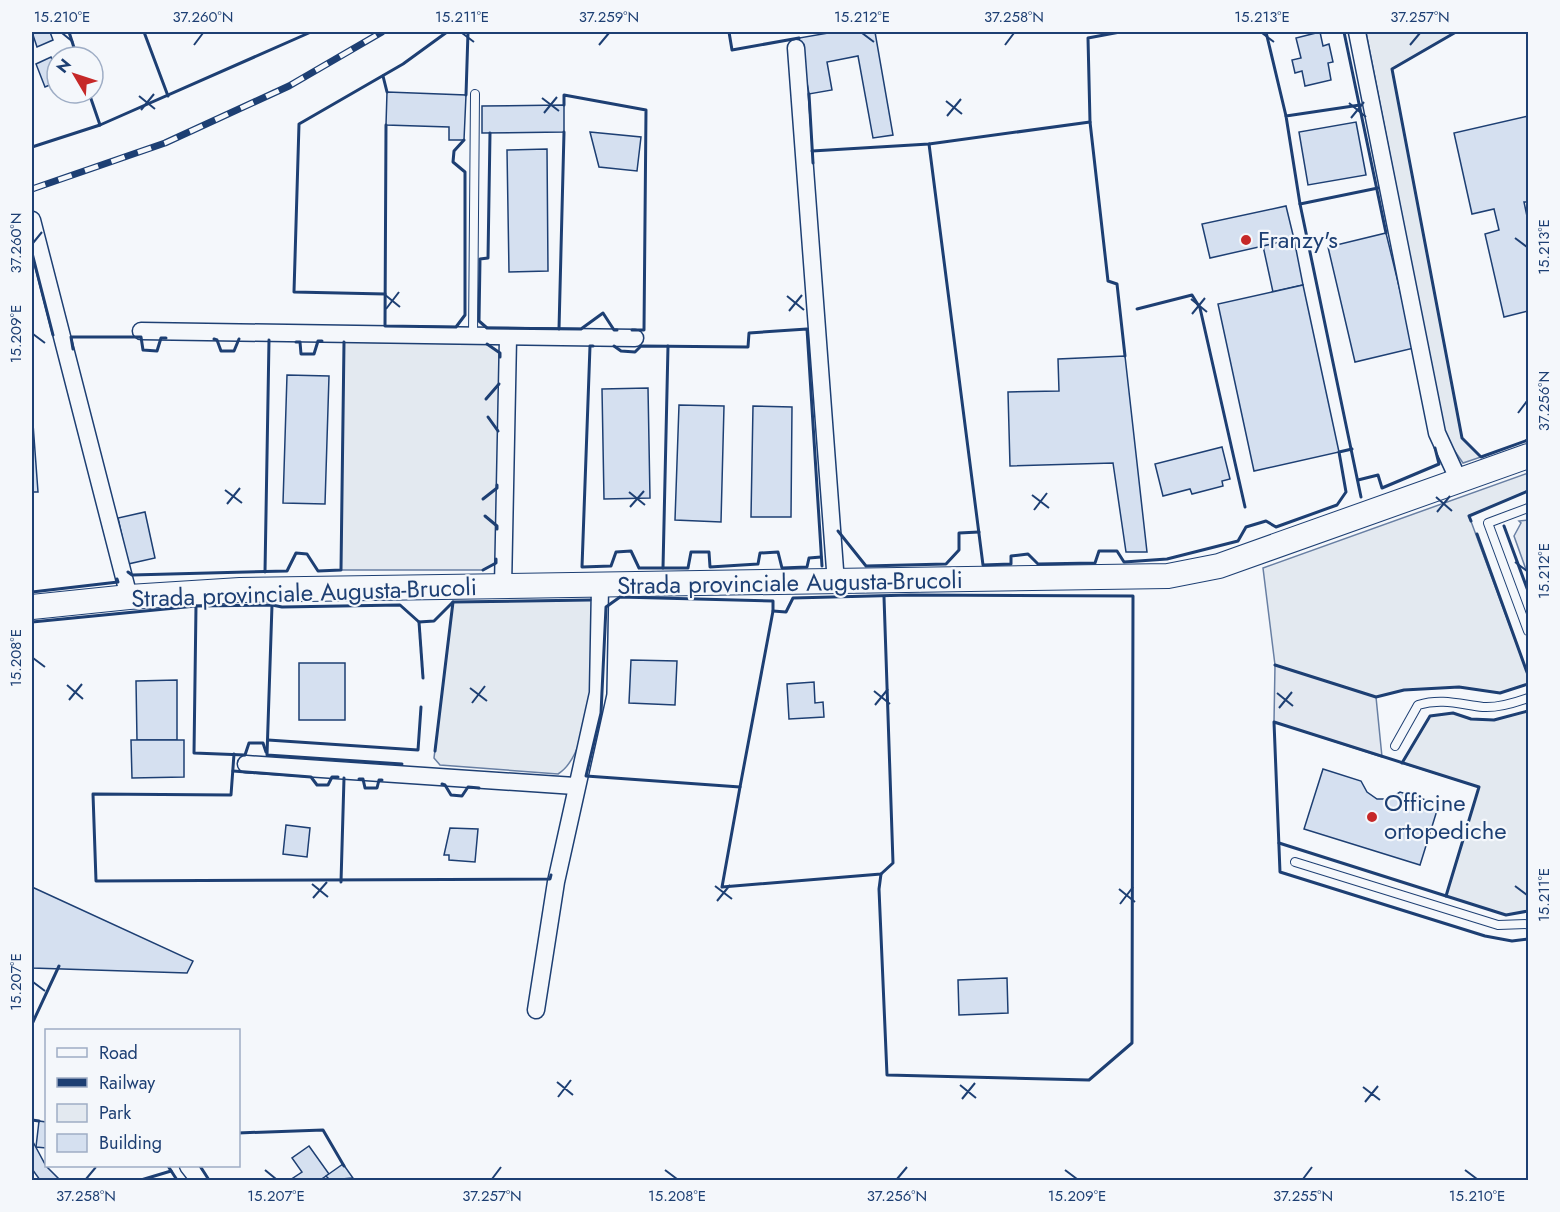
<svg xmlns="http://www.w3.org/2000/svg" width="1560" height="1212" font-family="Jost,sans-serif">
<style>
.green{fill:#e3e9f0;stroke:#687fa3;stroke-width:1.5}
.parking{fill:#e3e8f0;stroke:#687fa3;stroke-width:1.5}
.building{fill:#d5e0f0;stroke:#1d3f73;stroke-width:1.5}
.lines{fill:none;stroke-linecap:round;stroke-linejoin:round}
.service-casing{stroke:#1d3f73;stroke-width:10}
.minor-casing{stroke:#1d3f73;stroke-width:19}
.secondary-casing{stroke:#1d3f73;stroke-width:26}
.service{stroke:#f4f7fb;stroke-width:8}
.minor{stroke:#f4f7fb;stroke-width:16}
.secondary{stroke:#f4f7fb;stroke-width:24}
.rail-casing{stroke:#1d3f73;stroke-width:7}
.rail{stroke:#f4f7fb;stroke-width:4.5;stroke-dasharray:14;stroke-linecap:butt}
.wall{stroke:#1d3f73;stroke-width:3}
.ticks{fill:none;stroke:#1d3f73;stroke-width:2}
.poi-dot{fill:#c62828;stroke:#f4f7fb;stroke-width:2}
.labels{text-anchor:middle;stroke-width:4.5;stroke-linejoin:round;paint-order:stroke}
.poi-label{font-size:24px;fill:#1d3f73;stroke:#f4f7fb;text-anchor:start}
.street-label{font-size:24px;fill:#1d3f73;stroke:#f4f7fb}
.neatline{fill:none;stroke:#1d3f73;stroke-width:2}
.ticks-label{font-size:15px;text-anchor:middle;fill:#1d3f73}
</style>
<rect width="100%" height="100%" fill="#f4f7fb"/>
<!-- green -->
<g class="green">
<polygon points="1366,32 1456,32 1392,69 1462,438 1481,457 1463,463 1445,437"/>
<polygon points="344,342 488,344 500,353 496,563 483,570 341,570"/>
<polygon points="1528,473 1528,491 1469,516 1528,675 1528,684 1500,693 1459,687 1404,690 1376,697 1275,665 1263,568"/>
<path d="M590 600 594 603C593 644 595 751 558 774L440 765 434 758 453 602Z"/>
<polygon points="1528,711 1528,911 1506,915 1446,896 1479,787 1402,763 1430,716 1453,713 1471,719 1494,720"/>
</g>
<!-- parking -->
<g class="parking">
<polygon points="1528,520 1528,575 1514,536 1521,523 1519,521"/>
<polygon points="1275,665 1376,697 1382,757 1274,722"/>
</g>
<!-- building -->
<g class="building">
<polygon points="32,32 50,32 53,40 37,47"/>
<polygon points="834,32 875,32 893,135 873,138 858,56 827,62 832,90 809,94 799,38"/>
<polygon points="1320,32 1323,46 1329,44 1333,62 1328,63 1331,80 1305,86 1302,71 1295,73 1292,60 1301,58 1296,38"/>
<polygon points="51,57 57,72 57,82 45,87 36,64"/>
<polygon points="387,92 466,95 464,140 449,140 449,127 386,125"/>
<polygon points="564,105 564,132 482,133 482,106"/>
<polygon points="1528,116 1528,202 1524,202 1528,221 1528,311 1504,317 1485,234 1499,230 1494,209 1472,214 1454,133"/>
<polygon points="1356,122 1366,175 1308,185 1299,132"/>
<polygon points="590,132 641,137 637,171 599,167"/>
<polygon points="547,149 548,271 509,272 507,150"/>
<polygon points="1286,206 1294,239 1210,258 1202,224"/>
<polygon points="1386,233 1414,348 1355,362 1328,247"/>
<polygon points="1294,239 1303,285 1273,292 1263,246"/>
<polygon points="1303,285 1339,452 1254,471 1218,304"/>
<polygon points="1125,356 1147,552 1126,552 1113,463 1010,466 1008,392 1059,391 1058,359"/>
<polygon points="287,375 329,376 325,504 283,503"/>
<polygon points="648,388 650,498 604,499 602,389"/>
<polygon points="679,405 724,406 721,522 675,520"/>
<polygon points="753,406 792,407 791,517 751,517"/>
<polygon points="32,410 38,492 32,492"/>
<polygon points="1222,447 1230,479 1222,481 1223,486 1192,494 1190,489 1163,496 1155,464"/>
<polygon points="145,512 155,558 128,564 118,518"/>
<polygon points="631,660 677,661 675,705 629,703"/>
<rect x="299" y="663" width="46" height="57"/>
<polygon points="177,680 177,740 137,740 136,681"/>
<polygon points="814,682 815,703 823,702 824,717 789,719 787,684"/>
<polygon points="131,740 184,740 184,777 132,778"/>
<polygon points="1323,769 1361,781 1367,792 1377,799 1389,799 1400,792 1439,804 1420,865 1304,829"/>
<polygon points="286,825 310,828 307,857 283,854"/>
<polygon points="450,828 478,829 475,862 449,860 449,855 444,855"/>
<polygon points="32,887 193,961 187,973 32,968"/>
<polygon points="1007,978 1008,1013 959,1015 958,980"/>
<polygon points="39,1121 46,1122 46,1148 36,1147"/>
<polygon points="32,1140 46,1166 60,1180 40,1180 32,1169"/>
<polygon points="309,1146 329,1174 320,1180 290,1180 302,1172 292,1158"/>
<polygon points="343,1164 353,1178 330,1180 326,1176"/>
</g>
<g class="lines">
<defs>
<g id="service">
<polyline points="473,337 475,94"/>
<polyline points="1528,508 1488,523 1528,631"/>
<path d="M1395 746 1418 705C1441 698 1459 704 1483 707 1498 708 1514 703 1528 698"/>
<polyline points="1295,862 1498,925 1528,924"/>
</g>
<g id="minor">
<polyline points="1357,32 1437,433 1459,481"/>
<polyline points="796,48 836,583"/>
<polyline points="32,220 129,597"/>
<polyline points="141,331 635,338"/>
<polyline points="503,587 508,338"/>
<polyline points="246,764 575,786"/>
<polyline points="536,1010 556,882 598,693 600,587"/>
<polyline points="188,1166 199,1180"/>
</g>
<polyline id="secondary" points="32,607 129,597 240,590 1168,576 1219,566 1528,456"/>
</defs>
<!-- service casing -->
<use href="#service" class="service-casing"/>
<!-- minor casing -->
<use href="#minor" class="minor-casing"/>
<!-- secondary casing -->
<use href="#secondary" class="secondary-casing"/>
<!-- service -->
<use href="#service" class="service"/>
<!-- minor -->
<use href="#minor" class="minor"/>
<!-- secondary -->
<use href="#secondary" class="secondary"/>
<defs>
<polyline id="rail" points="32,189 165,143 289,86 382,32"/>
</defs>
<!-- rail casing -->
<use href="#rail" class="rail-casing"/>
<!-- rail -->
<use href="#rail" class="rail"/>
<!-- wall -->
<g class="wall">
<polyline points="69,32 77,57"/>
<polyline points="144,32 168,96"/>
<polyline points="729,32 732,50 799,38"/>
<polyline points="1120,32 1088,38 1090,122 1108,281 1117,284 1125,356"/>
<polyline points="1266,32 1286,116"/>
<polyline points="1344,32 1386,233"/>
<polyline points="1456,32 1392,69 1462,438 1481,457 1528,440"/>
<polyline points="383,76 387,92"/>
<polyline points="809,94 813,163"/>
<polyline points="466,95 468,32"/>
<polyline points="564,105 564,95 646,110 644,330 632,330"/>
<polyline points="100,125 311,32"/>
<polyline points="386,125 385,326 456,327 465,315 465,172 453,162 454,151 464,140"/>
<polyline points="490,133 488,258 480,259 479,321 487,328 581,329 603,313 614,330 617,330"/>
<polyline points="929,144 983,565 1011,564 1011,556 1028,554 1038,564 1095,563 1099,551 1117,551 1124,562 1167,559 1238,541 1246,527 1266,521 1276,527 1337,505 1346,492 1339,452 1352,449"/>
<polyline points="32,147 100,125 89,93"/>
<polyline points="812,151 929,144 1090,122"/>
<polyline points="1300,204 1286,116 1360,105"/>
<polyline points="32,253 53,335"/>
<polyline points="385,294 294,292 299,124 403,64 447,32"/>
<polyline points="1137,309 1192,295 1200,308 1245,507"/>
<polyline points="559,329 564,132"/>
<polyline points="214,339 217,340 221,351 234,351 239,339"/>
<polyline points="296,342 300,342 301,354 314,354 318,341 322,341"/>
<polyline points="487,344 500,353 500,357"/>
<polyline points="593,346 590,346 582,567 611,566 616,552 631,551 639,568 688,568 691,552 709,552 710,567 758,564 760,553 778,552 782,568 807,567 809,558 821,557"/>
<polyline points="614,346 621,351 635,352 641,346 748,347 749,333 807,329 822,566"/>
<polyline points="73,349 71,337 141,337 143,350 157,351 161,338 166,338"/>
<polyline points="486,399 499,384"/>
<polyline points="488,417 498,431"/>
<polyline points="1358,480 1378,475 1382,488 1439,464 1435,448"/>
<polyline points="1361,497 1300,204 1378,188"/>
<polyline points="483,499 497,488 497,485"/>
<polyline points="485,516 497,526 497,529"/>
<polyline points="1471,521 1469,516 1528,491"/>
<polyline points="1504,526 1528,591"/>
<polyline points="838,531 866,566 946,564 959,550 959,533 979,532"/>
<polyline points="1477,534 1528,675"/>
<polyline points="663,568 668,346"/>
<polyline points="483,570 496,563 496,559"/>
<polyline points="128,572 132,575 287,571 296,553 307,554 318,571 341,570 344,342"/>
<polyline points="265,572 269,340"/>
<polyline points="32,592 118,582 117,579"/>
<polygon points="620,597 773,601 773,611 740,787 586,776 601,713 606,607"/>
<polyline points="272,605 267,755 402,764"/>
<polyline points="196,606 194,753 245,755 249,743 263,743 266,752"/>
<polyline points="773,611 786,612 793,598 910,595 1133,596 1132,1043 1089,1080 887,1075 879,889 881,874"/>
<polyline points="32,622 196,606 272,605 282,607 400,605 419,622 434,621 453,602 590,600"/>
<polyline points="419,622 423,678"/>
<polyline points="1275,665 1376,697 1404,690 1459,687 1500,693 1528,684"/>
<polyline points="268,740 418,750 421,707"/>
<polyline points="435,751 453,602"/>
<polyline points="234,754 231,795 93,794 96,881 550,879 551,875"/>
<polyline points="1402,763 1430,716 1453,713 1471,719 1494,720 1528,711"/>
<polyline points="233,771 311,777 317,785 328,785 332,777 338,777"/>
<polyline points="359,779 363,779 365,788 377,788 379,780 382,780"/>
<polyline points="442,784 445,785 451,795 462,796 468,787 479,788"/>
<polyline points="740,787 722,887 881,874 893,863 884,597"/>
<polyline points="1279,843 1506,915 1528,911"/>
<polyline points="341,882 344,778"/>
<polyline points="1446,896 1479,787 1274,722 1280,872 1485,936 1512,941 1528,939"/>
<polyline points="32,1024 59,966"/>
<polyline points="32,1120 39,1121"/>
<polyline points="238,1133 323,1130 344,1166"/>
<polyline points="168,1166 177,1180"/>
<polyline points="200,1166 209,1180"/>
<polyline points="141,1180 171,1171"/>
</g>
</g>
<!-- ticks -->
<path class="ticks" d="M62 33 73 42M462 33 474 42M862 33 874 42M1262 33 1274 42M194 45 203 33M599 45 609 33M1005 45 1014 33M1410 45 1420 33M139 96 155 109M542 98 559 111M946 101 962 114M1349 103 1366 117M141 110 154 94M544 113 557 97M947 116 961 99M1351 118 1364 102M1515 238 1527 247M33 243 42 232M384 294 400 307M787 296 804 310M1191 299 1207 312M386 309 399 292M789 311 802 295M1192 314 1205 298M33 334 45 343M1518 413 1527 401M225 490 242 503M629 492 645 505M1032 495 1049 508M1436 497 1452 511M227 504 240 488M630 507 644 491M1034 510 1047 493M1437 512 1450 496M1515 562 1527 571M33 658 45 667M67 685 83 699M470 688 487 701M874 691 890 704M1277 693 1293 706M69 700 82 684M472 703 485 686M875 705 888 689M1279 708 1292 692M312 884 328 897M715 886 732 899M1515 886 1527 895M1119 889 1135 902M313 898 327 882M717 901 730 885M1120 904 1133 887M33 982 45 991M557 1082 573 1095M960 1085 976 1098M1363 1087 1380 1100M558 1097 571 1080M962 1099 975 1083M1365 1102 1378 1086M265 1170 276 1179M665 1170 677 1179M1065 1170 1077 1179M1465 1170 1477 1179M86 1179 96 1167M492 1179 501 1167M897 1179 907 1167M1303 1179 1312 1167"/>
<!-- markers -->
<g class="poi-dot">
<circle cx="1246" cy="240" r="6"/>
<circle cx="1372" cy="817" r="6"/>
</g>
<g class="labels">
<!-- poi labels -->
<g class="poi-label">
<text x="1258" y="248">Franzy's</text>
<text x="1384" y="811">Officine<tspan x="1384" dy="28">ortopediche</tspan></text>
</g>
<!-- street labels -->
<g class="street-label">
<text transform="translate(790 583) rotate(-1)" y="8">Strada provinciale Augusta-Brucoli</text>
<text transform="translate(304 593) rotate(-2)" y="8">Strada provinciale Augusta-Brucoli</text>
</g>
</g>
<!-- border -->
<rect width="1560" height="1212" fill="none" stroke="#f4f7fb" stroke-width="66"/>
<!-- legend -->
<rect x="45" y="1029" width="195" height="138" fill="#f4f7fb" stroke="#9eadc5" stroke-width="1.5"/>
<rect x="57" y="1048" width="30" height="9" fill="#f4f7fb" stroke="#9eadc5" stroke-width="1.5"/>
<text x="99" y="1059" font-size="18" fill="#1d3f73">Road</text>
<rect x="57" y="1078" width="30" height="9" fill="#1d3f73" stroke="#9eadc5" stroke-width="1.5"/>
<text x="99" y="1089" font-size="18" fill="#1d3f73">Railway</text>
<rect x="57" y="1104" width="30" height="18" fill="#e3e9f0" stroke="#9eadc5" stroke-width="1.5"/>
<text x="99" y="1119" font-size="18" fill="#1d3f73">Park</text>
<rect x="57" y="1134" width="30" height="18" fill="#d5e0f0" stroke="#9eadc5" stroke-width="1.5"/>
<text x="99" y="1149" font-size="18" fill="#1d3f73">Building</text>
<!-- north arrow -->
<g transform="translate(75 75) rotate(309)"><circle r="28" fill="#f4f7fb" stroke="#9eadc5" stroke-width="1.5"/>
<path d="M0-4.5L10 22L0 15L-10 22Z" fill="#c62828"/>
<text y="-9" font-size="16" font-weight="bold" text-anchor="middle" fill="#1d3f73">N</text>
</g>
<rect x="33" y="33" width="1494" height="1146" class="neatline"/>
<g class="ticks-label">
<text x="62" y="22">15.210°E</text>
<text x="203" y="22">37.260°N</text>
<text x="462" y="22">15.211°E</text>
<text x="609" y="22">37.259°N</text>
<text x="862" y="22">15.212°E</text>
<text x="1014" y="22">37.258°N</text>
<text x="1262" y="22">15.213°E</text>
<text x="1420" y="22">37.257°N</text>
<text transform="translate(16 243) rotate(-90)" y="5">37.260°N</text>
<text transform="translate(1544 247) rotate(-90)" y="5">15.213°E</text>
<text transform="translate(16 334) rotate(-90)" y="5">15.209°E</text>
<text transform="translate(1544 401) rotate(-90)" y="5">37.256°N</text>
<text transform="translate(1544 571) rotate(-90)" y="5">15.212°E</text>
<text transform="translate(16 658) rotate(-90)" y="5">15.208°E</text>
<text transform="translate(1544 895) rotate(-90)" y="5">15.211°E</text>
<text transform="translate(16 982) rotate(-90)" y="5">15.207°E</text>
<text x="86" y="1201">37.258°N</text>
<text x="276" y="1201">15.207°E</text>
<text x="492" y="1201">37.257°N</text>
<text x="677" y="1201">15.208°E</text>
<text x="897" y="1201">37.256°N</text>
<text x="1077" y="1201">15.209°E</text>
<text x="1303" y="1201">37.255°N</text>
<text x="1477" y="1201">15.210°E</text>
</g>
</svg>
